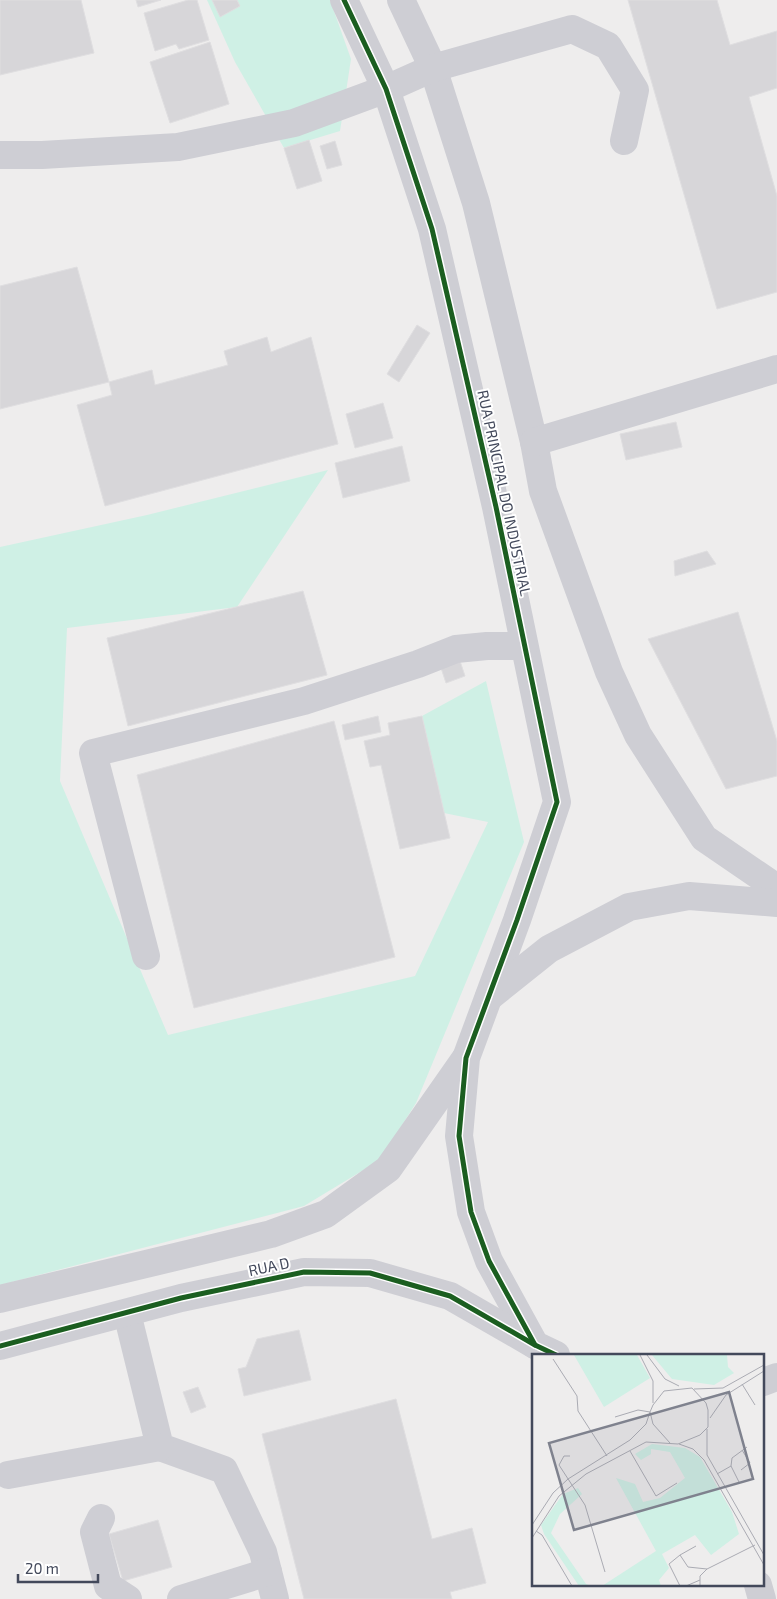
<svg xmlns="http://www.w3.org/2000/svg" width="777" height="1599" font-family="'Exo 2',sans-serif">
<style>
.green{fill:#cff0e5}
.building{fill:#d7d6d9;stroke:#dfdee0}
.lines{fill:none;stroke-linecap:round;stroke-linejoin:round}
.minor{stroke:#ceced4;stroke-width:28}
.cycleway-casing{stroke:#fff;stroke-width:8}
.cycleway{stroke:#1b5e20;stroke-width:5}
.labels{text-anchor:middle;stroke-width:4;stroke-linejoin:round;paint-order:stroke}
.street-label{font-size:15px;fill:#43495b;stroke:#fff}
.inset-road{fill:none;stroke:#aaabb3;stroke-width:1}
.view{fill:#7f828e;fill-opacity:0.15;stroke:#7f828e;stroke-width:2.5}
.inset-edge{fill:none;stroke:#43495b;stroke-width:2.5}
</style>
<rect width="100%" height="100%" fill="#eeeded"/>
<!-- green -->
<g class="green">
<polygon points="207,0 330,0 351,59 340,131 284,148 235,62"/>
<polygon points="328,470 237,607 67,628 60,781 168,1035 415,976 488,822 444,813 422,716 486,681 524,842 416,1103 380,1160 304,1206 0,1285 0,547 147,515"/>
</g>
<!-- building -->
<g class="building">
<polygon points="0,0 81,0 94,53 0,75"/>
<polygon points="136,0 161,0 138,7"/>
<polygon points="188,0 197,0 209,40 179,49 176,44 155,51 144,13"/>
<polygon points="212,0 237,0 240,6 220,17"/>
<polygon points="628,0 717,0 730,45 777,31 777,88 749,97 777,196 777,292 717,309"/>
<polygon points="210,42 229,104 170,123 150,62"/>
<polygon points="309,140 322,181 297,189 284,148"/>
<polygon points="335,141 342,165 327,169 320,146"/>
<polygon points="77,267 109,382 0,409 0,286"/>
<polygon points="417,325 430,333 399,382 387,374"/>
<polygon points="267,337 271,352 311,337 338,444 105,506 77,405 112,395 109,382 152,370 155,385 228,365 224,351"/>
<polygon points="383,403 393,438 355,448 346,414"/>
<polygon points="676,422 682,447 626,460 620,434"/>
<polygon points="402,446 410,481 343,498 335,463"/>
<polygon points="707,551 716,564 675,576 674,561"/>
<polygon points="303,591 327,675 128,726 107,638"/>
<polygon points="738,612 777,741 777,776 726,789 648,639"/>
<polygon points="459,658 465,676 446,683 440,665"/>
<polygon points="378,716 381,732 345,740 342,725"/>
<polygon points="422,716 450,838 400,849 381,765 370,767 364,741 390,735 388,723"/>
<polygon points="334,721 395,957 194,1008 137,775"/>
<polygon points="299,1330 311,1380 244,1396 238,1369 246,1367 257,1339"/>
<polygon points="198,1387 206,1407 191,1413 183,1392"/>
<polygon points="396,1399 432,1539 472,1528 486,1583 450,1592 452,1599 304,1599 262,1434"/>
<polygon points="158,1520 172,1567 123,1581 109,1534"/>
</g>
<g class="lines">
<!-- minor -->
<g class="minor">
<polyline points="344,0 386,89 432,229 496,507 557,802 517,920 466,1058 459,1136 471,1212 489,1261 535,1345 556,1355"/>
<polyline points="401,0 433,68 476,203 534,442 543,491 609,672 638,735 704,838 777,888"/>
<polyline points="0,155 42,155 178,147 294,123 386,89 433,68 572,29 608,46 635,90 624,141"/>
<polyline points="534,442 777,369"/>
<polyline points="146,956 93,753 304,701 418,664 456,649 487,646 524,646"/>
<polyline points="489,997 549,949 629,907 689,896 777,903"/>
<polyline points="0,1299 271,1234 326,1214 388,1169 465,1059"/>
<polyline points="127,1313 160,1447 224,1470 263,1552 275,1599"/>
<polyline points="0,1346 181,1298 304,1272 370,1273 450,1296 535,1345"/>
<polyline points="763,1382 777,1377"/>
<polyline points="8,1475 160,1447"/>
<polyline points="101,1518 94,1532 108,1586 128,1599"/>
<polyline points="758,1585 762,1599"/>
<polyline points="181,1599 268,1572"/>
</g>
<defs>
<g id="cycleway">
<polyline points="344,0 386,89 432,229 496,507 557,802 517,920 466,1058 459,1136 471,1212 489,1261 535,1345 556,1355"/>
<polyline points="0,1346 181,1298 304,1272 370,1273 450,1296 535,1345"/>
</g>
</defs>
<!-- cycleway casing -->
<use href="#cycleway" class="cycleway-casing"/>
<!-- cycleway -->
<use href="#cycleway" class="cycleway"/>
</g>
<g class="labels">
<!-- street labels -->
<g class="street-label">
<text transform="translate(504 493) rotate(78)" y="5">RUA PRINCIPAL DO INDUSTRIAL</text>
<text transform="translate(269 1267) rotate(-12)" y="5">RUA D</text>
</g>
</g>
<!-- overview -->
<g transform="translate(532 1354)">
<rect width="232" height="232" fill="#eeeded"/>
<path d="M42 1H105L118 24 72 53ZM120 1H195L196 13 202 19 182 31 140 25ZM120 90 153 94 168 103 200 158 207 180 179 201 163 181 130 200 137 214 127 226 129 232H70L124 197 84 124 103 130 111 148 128 144 153 124 138 98 119 95V100L109 106 103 100ZM46 134 50 140 28 160 19 179 54 230 59 232H47L12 180 9 171 31 140Z" fill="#cff0e5"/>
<path class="inset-road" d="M108 1 121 27V49M115 1 133 25 147 32M21 5 45 42 46 57 75 102M210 30 223 51M162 35 191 34 232 11M178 64 194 41 232 17M175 75V101L232 201M147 90 161 95 172 106 232 211M98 97 124 142 145 129M38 102H32L27 111 53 151 73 218M199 112 207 128M209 116 218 109 210 96M185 120 199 112 200 104 215 93M0 171 21 139 36 125 98 86 114 70 118 58 106 56 83 63M4 177 10 181 40 232M0 184 27 142 54 120 114 88 146 90 168 81 176 73V56L174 49 160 34 132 37 121 51 118 58 121 70 138 89M164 192 148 201 156 213 175 215 223 191M148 201 137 210 148 232M154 232 168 226M168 232V222L175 215"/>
<path class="view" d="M197 38 221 125 42 176 17 89Z"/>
<rect width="232" height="232" class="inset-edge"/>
</g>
<!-- scale -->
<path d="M18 1574v8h80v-8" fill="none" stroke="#43495b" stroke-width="2.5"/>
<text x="25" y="1574" font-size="15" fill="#43495b" stroke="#ffffff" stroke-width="4" paint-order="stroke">20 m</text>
</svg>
